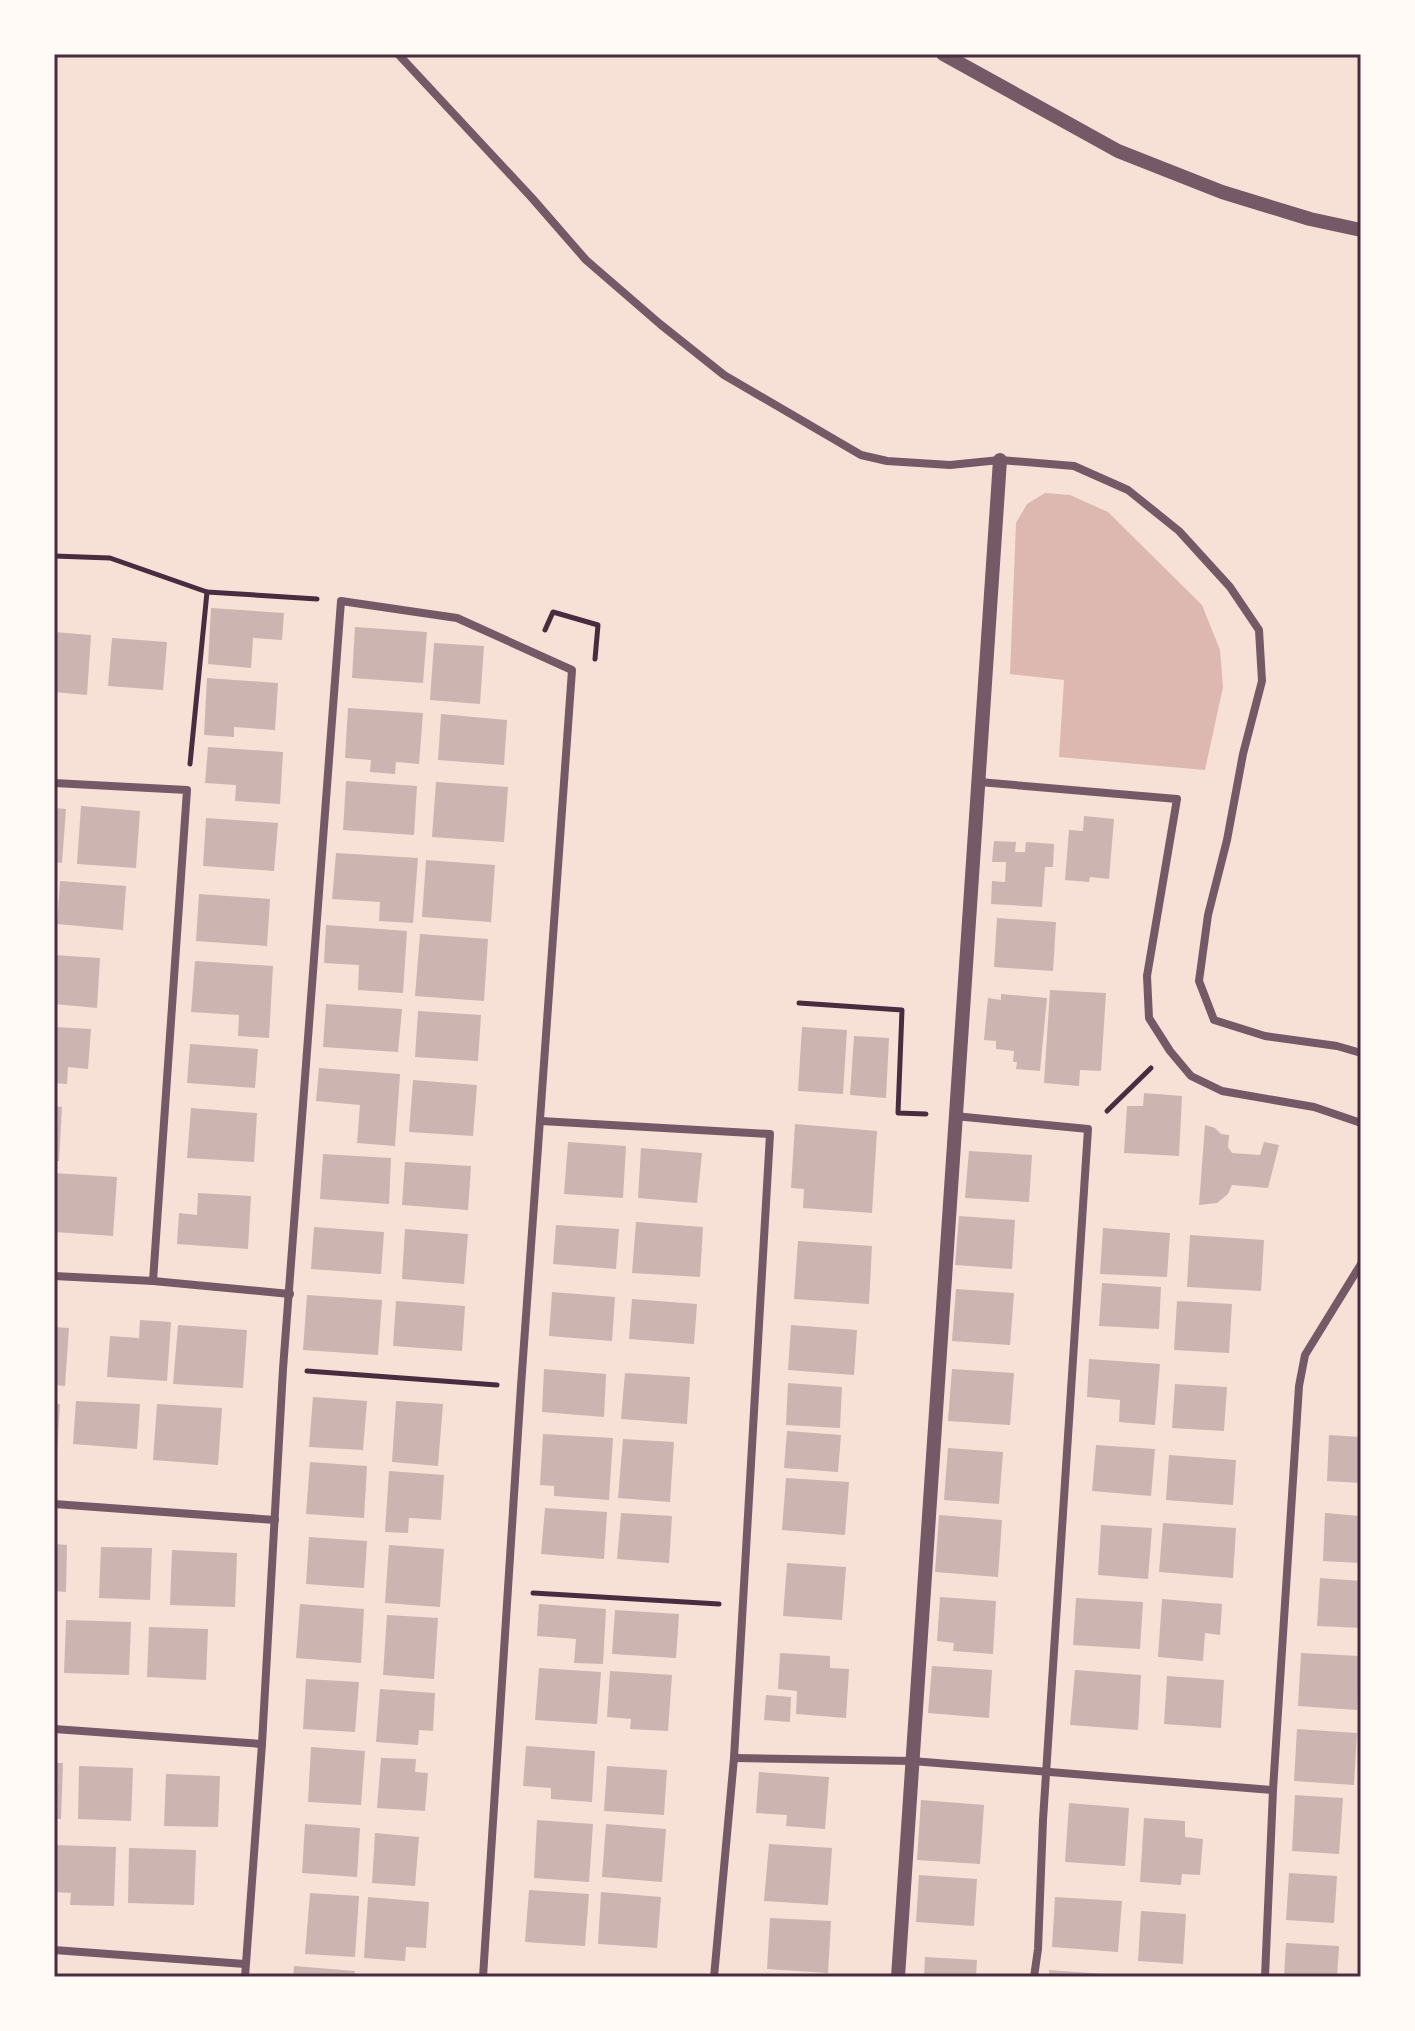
<svg xmlns="http://www.w3.org/2000/svg" width="1415" height="2031" font-family="Karla,sans-serif">
<style>
.water{fill:#dcb8b0}
.building{fill:#ccb4b1}
.lines{fill:none;stroke-linecap:round;stroke-linejoin:round}
.path{stroke:#4a2c40;stroke-width:5}
.minor{stroke:#755966;stroke-width:8}
.tertiary{stroke:#755966;stroke-width:14}
.neatline{fill:none;stroke:#4a2c40;stroke-width:3}
</style>
<rect width="100%" height="100%" fill="#f7e1d7"/>
<!-- water -->
<polygon class="water" points="1045,493 1070,495 1108,512 1202,605 1220,650 1223,687 1205,770 1059,757 1064,680 1010,674 1016,523 1027,504"/>
<!-- building -->
<g class="building">
<polygon points="211,608 284,613 282,640 253,638 251,668 208,664"/>
<polygon points="355,627 427,632 423,683 352,678"/>
<polygon points="54,632 91,635 87,695 54,692"/>
<polygon points="112,638 167,642 163,690 108,686"/>
<polygon points="434,643 484,646 480,704 430,700"/>
<polygon points="207,678 278,683 275,730 234,727 234,737 204,735"/>
<polygon points="348,708 423,713 419,764 396,762 395,774 370,772 371,760 345,758"/>
<polygon points="441,714 507,720 504,765 438,760"/>
<polygon points="208,747 283,752 280,804 235,801 236,785 205,783"/>
<polygon points="346,781 417,786 414,835 343,830"/>
<polygon points="436,782 508,787 504,842 432,837"/>
<polygon points="81,806 140,811 136,868 77,864"/>
<polygon points="54,808 66,809 62,863 54,862"/>
<polygon points="1084,816 1114,819 1109,879 1090,877 1089,882 1065,880 1069,830 1083,831"/>
<polygon points="206,818 278,823 274,871 203,866"/>
<polygon points="994,841 1016,842 1015,852 1025,852 1026,842 1054,844 1053,867 1045,867 1042,907 991,904 992,881 1005,882 1006,862 992,862"/>
<polygon points="336,853 418,858 413,923 379,921 380,902 332,899"/>
<polygon points="426,860 495,865 491,922 422,917"/>
<polygon points="60,881 126,886 123,930 57,924"/>
<polygon points="199,894 270,899 267,946 196,941"/>
<polygon points="997,918 1056,922 1053,971 994,967"/>
<polygon points="326,925 407,931 403,993 358,990 359,965 324,963"/>
<polygon points="420,934 488,939 484,1001 415,996"/>
<polygon points="54,955 100,958 97,1008 54,1004"/>
<polygon points="195,961 273,966 269,1038 238,1036 239,1015 191,1012"/>
<polygon points="1050,990 1106,993 1101,1071 1080,1070 1079,1086 1044,1083"/>
<polygon points="1001,994 1047,998 1040,1071 1016,1069 1017,1062 1013,1062 1014,1051 996,1049 996,1041 984,1040 988,998 1001,1000"/>
<polygon points="326,1004 402,1009 398,1052 323,1047"/>
<polygon points="418,1011 481,1015 478,1061 415,1057"/>
<polygon points="54,1027 91,1029 88,1069 68,1067 67,1084 54,1083"/>
<polygon points="802,1027 847,1030 843,1094 798,1091"/>
<polygon points="854,1036 889,1038 886,1098 850,1095"/>
<polygon points="190,1044 258,1049 255,1088 187,1083"/>
<polygon points="319,1068 400,1074 395,1146 357,1143 360,1105 316,1101"/>
<polygon points="413,1080 477,1085 473,1136 409,1132"/>
<polygon points="1144,1093 1182,1096 1179,1156 1124,1153 1127,1106 1143,1106"/>
<polygon points="54,1106 62,1107 59,1161 54,1161"/>
<polygon points="191,1108 257,1113 254,1162 187,1158"/>
<polygon points="795,1124 877,1131 872,1213 803,1208 804,1189 791,1188"/>
<polygon points="1205,1125 1215,1128 1221,1134 1229,1135 1228,1147 1232,1153 1260,1155 1264,1142 1279,1145 1268,1188 1232,1185 1228,1194 1217,1203 1199,1205"/>
<polygon points="568,1142 626,1146 623,1198 564,1194"/>
<polygon points="641,1148 702,1153 697,1203 638,1198"/>
<polygon points="969,1151 1032,1155 1029,1202 965,1198"/>
<polygon points="323,1154 391,1158 389,1204 320,1199"/>
<polygon points="405,1162 471,1166 468,1210 402,1205"/>
<polygon points="54,1173 117,1177 113,1236 54,1232"/>
<polygon points="198,1193 251,1196 248,1249 177,1244 179,1213 197,1215"/>
<polygon points="959,1216 1015,1220 1012,1269 955,1265"/>
<polygon points="636,1222 703,1227 700,1277 632,1273"/>
<polygon points="556,1225 619,1229 616,1269 553,1264"/>
<polygon points="314,1227 384,1232 381,1274 311,1269"/>
<polygon points="1103,1228 1170,1233 1167,1277 1100,1274"/>
<polygon points="405,1229 468,1234 464,1284 402,1279"/>
<polygon points="1190,1235 1264,1240 1261,1291 1187,1287"/>
<polygon points="798,1241 872,1246 869,1304 794,1299"/>
<polygon points="1102,1283 1161,1287 1159,1329 1099,1326"/>
<polygon points="956,1289 1014,1293 1010,1345 952,1341"/>
<polygon points="552,1292 615,1297 612,1341 549,1336"/>
<polygon points="307,1295 382,1300 378,1355 303,1350"/>
<polygon points="632,1299 697,1304 694,1344 629,1339"/>
<polygon points="396,1301 465,1306 462,1351 393,1346"/>
<polygon points="1177,1301 1232,1304 1229,1353 1174,1350"/>
<polygon points="140,1320 171,1322 167,1381 107,1377 110,1336 139,1338"/>
<polygon points="178,1325 247,1330 243,1388 173,1384"/>
<polygon points="791,1325 857,1330 854,1375 788,1370"/>
<polygon points="54,1327 69,1328 65,1386 54,1385"/>
<polygon points="1089,1359 1160,1364 1155,1425 1119,1422 1120,1400 1087,1397"/>
<polygon points="544,1369 606,1374 604,1417 542,1412"/>
<polygon points="952,1369 1014,1373 1010,1425 948,1421"/>
<polygon points="625,1373 690,1377 687,1424 621,1419"/>
<polygon points="788,1383 842,1387 840,1428 786,1425"/>
<polygon points="1175,1384 1227,1387 1224,1431 1172,1428"/>
<polygon points="313,1397 367,1401 363,1450 309,1447"/>
<polygon points="76,1401 140,1404 137,1449 73,1444"/>
<polygon points="396,1401 443,1404 438,1466 392,1462"/>
<polygon points="54,1404 60,1404 57,1453 54,1453"/>
<polygon points="157,1404 222,1408 218,1465 153,1460"/>
<polygon points="787,1431 841,1435 838,1472 784,1468"/>
<polygon points="543,1434 613,1438 609,1500 554,1496 554,1486 540,1485"/>
<polygon points="1329,1435 1361,1437 1361,1483 1327,1481"/>
<polygon points="623,1439 674,1442 670,1502 618,1498"/>
<polygon points="1096,1445 1155,1449 1151,1496 1092,1491"/>
<polygon points="948,1448 1003,1452 999,1504 944,1500"/>
<polygon points="1169,1455 1236,1460 1233,1505 1166,1500"/>
<polygon points="310,1462 367,1466 364,1518 306,1514"/>
<polygon points="389,1471 444,1475 441,1520 409,1518 408,1533 385,1532"/>
<polygon points="786,1478 849,1482 845,1535 782,1530"/>
<polygon points="545,1508 607,1512 604,1559 541,1554"/>
<polygon points="621,1513 672,1516 669,1563 617,1559"/>
<polygon points="1325,1513 1361,1516 1361,1563 1323,1561"/>
<polygon points="939,1515 1002,1520 998,1577 935,1572"/>
<polygon points="1163,1523 1236,1528 1233,1578 1159,1572"/>
<polygon points="1101,1525 1152,1528 1148,1579 1098,1575"/>
<polygon points="309,1537 367,1541 364,1588 306,1584"/>
<polygon points="54,1544 67,1545 66,1592 54,1591"/>
<polygon points="389,1545 444,1549 440,1607 385,1603"/>
<polygon points="101,1547 152,1548 150,1600 99,1598"/>
<polygon points="172,1550 237,1553 235,1607 170,1605"/>
<polygon points="787,1563 846,1567 842,1620 783,1616"/>
<polygon points="1320,1578 1361,1581 1361,1628 1317,1626"/>
<polygon points="940,1597 996,1601 993,1654 953,1651 954,1643 937,1641"/>
<polygon points="1076,1598 1143,1602 1140,1649 1073,1645"/>
<polygon points="1162,1599 1222,1604 1220,1635 1205,1633 1203,1661 1158,1657"/>
<polygon points="300,1604 364,1609 361,1663 296,1658"/>
<polygon points="539,1604 606,1609 603,1664 574,1663 576,1639 537,1636"/>
<polygon points="615,1610 679,1614 676,1658 612,1654"/>
<polygon points="387,1615 438,1618 434,1679 383,1675"/>
<polygon points="66,1620 131,1622 129,1675 64,1673"/>
<polygon points="149,1627 208,1629 206,1680 147,1677"/>
<polygon points="780,1653 830,1656 830,1668 849,1669 846,1718 796,1714 797,1691 778,1689"/>
<polygon points="1301,1653 1360,1656 1357,1710 1298,1706"/>
<polygon points="932,1666 992,1670 989,1718 928,1713"/>
<polygon points="539,1668 601,1672 597,1724 535,1720"/>
<polygon points="1075,1670 1141,1675 1138,1730 1070,1725"/>
<polygon points="610,1671 672,1675 668,1731 630,1729 631,1719 607,1717"/>
<polygon points="1167,1676 1224,1680 1221,1728 1164,1724"/>
<polygon points="306,1679 359,1682 355,1732 303,1729"/>
<polygon points="380,1689 435,1693 433,1731 419,1730 418,1745 376,1742"/>
<polygon points="766,1695 791,1697 790,1722 764,1720"/>
<polygon points="1297,1729 1357,1733 1354,1785 1294,1781"/>
<polygon points="526,1746 595,1751 592,1802 551,1799 551,1788 523,1786"/>
<polygon points="311,1747 365,1751 361,1805 308,1802"/>
<polygon points="381,1758 416,1759 415,1772 428,1773 425,1811 377,1808"/>
<polygon points="54,1763 63,1763 61,1819 54,1819"/>
<polygon points="79,1766 133,1768 131,1821 78,1819"/>
<polygon points="607,1766 667,1770 664,1815 604,1811"/>
<polygon points="759,1772 829,1777 825,1829 786,1826 787,1815 756,1813"/>
<polygon points="166,1774 220,1776 218,1827 164,1826"/>
<polygon points="1295,1795 1343,1798 1339,1854 1292,1851"/>
<polygon points="921,1800 984,1805 980,1864 917,1860"/>
<polygon points="1069,1803 1129,1808 1125,1866 1065,1862"/>
<polygon points="1144,1818 1185,1821 1185,1837 1203,1839 1200,1875 1182,1874 1181,1885 1140,1882"/>
<polygon points="537,1820 593,1824 589,1882 534,1878"/>
<polygon points="305,1824 360,1828 357,1877 302,1873"/>
<polygon points="606,1824 666,1829 662,1882 602,1877"/>
<polygon points="375,1833 419,1837 415,1886 372,1883"/>
<polygon points="769,1844 832,1848 828,1905 764,1901"/>
<polygon points="55,1845 116,1847 114,1906 70,1905 71,1893 54,1892"/>
<polygon points="129,1848 196,1850 194,1905 128,1903"/>
<polygon points="1289,1873 1337,1876 1334,1923 1286,1920"/>
<polygon points="919,1875 977,1879 974,1926 916,1922"/>
<polygon points="529,1890 589,1894 585,1946 525,1942"/>
<polygon points="601,1892 661,1897 657,1948 598,1944"/>
<polygon points="310,1893 359,1896 355,1957 305,1954"/>
<polygon points="368,1897 429,1902 426,1948 406,1947 405,1961 364,1958"/>
<polygon points="1055,1897 1122,1901 1118,1952 1052,1947"/>
<polygon points="1141,1911 1186,1914 1183,1964 1138,1961"/>
<polygon points="770,1918 831,1921 828,1973 767,1969"/>
<polygon points="1286,1943 1339,1946 1337,1977 1284,1977"/>
<polygon points="925,1957 977,1960 976,1977 924,1977"/>
<polygon points="294,1966 355,1971 354,1977 293,1977"/>
<polygon points="1049,1970 1118,1975 1117,1977 1049,1977"/>
</g>
<g class="lines">
<!-- path -->
<g class="path">
<polyline points="54,556 110,558 207,592"/>
<polyline points="545,630 553,612 598,625 595,659"/>
<polyline points="190,764 207,592 317,599"/>
<polyline points="799,1003 902,1010 898,1113 926,1114"/>
<polyline points="1107,1111 1151,1068"/>
<polyline points="307,1371 497,1385"/>
<polyline points="533,1593 719,1604"/>
</g>
<!-- minor -->
<g class="minor">
<polyline points="398,54 532,198 586,260 660,324 724,375 861,455 887,461 950,465 1000,460 1074,466 1128,490 1179,531 1230,587 1259,630 1262,681 1243,754 1227,840 1208,915 1199,981 1214,1020 1265,1036 1337,1046 1361,1053"/>
<polyline points="979,782 1177,799 1147,976 1149,1018 1170,1051 1191,1076 1222,1091 1314,1107 1361,1123"/>
<polyline points="54,783 187,790 153,1281"/>
<polyline points="955,1116 1088,1129 1043,1820 1038,1949 1034,1977"/>
<polyline points="541,1121 770,1134 734,1758 714,1977"/>
<polyline points="54,1276 153,1281 290,1294"/>
<polyline points="54,1504 275,1520"/>
<polyline points="54,1729 262,1744"/>
<polyline points="734,1758 912,1761 1273,1790"/>
<polyline points="54,1950 245,1964"/>
<polyline points="245,1977 262,1744 283,1369 341,601 457,618 572,670 521,1386 483,1977"/>
<polyline points="1265,1977 1273,1790 1299,1386 1305,1355 1361,1264"/>
</g>
<!-- tertiary -->
<g class="tertiary">
<polyline points="943,54 1118,151 1222,192 1310,219 1361,230"/>
<polyline points="898,1977 1000,460"/>
</g>
</g>
<!-- border -->
<rect width="1415" height="2031" fill="none" stroke="#fffaf5" stroke-width="112"/>
<rect x="56" y="56" width="1303" height="1919" class="neatline"/>
</svg>
